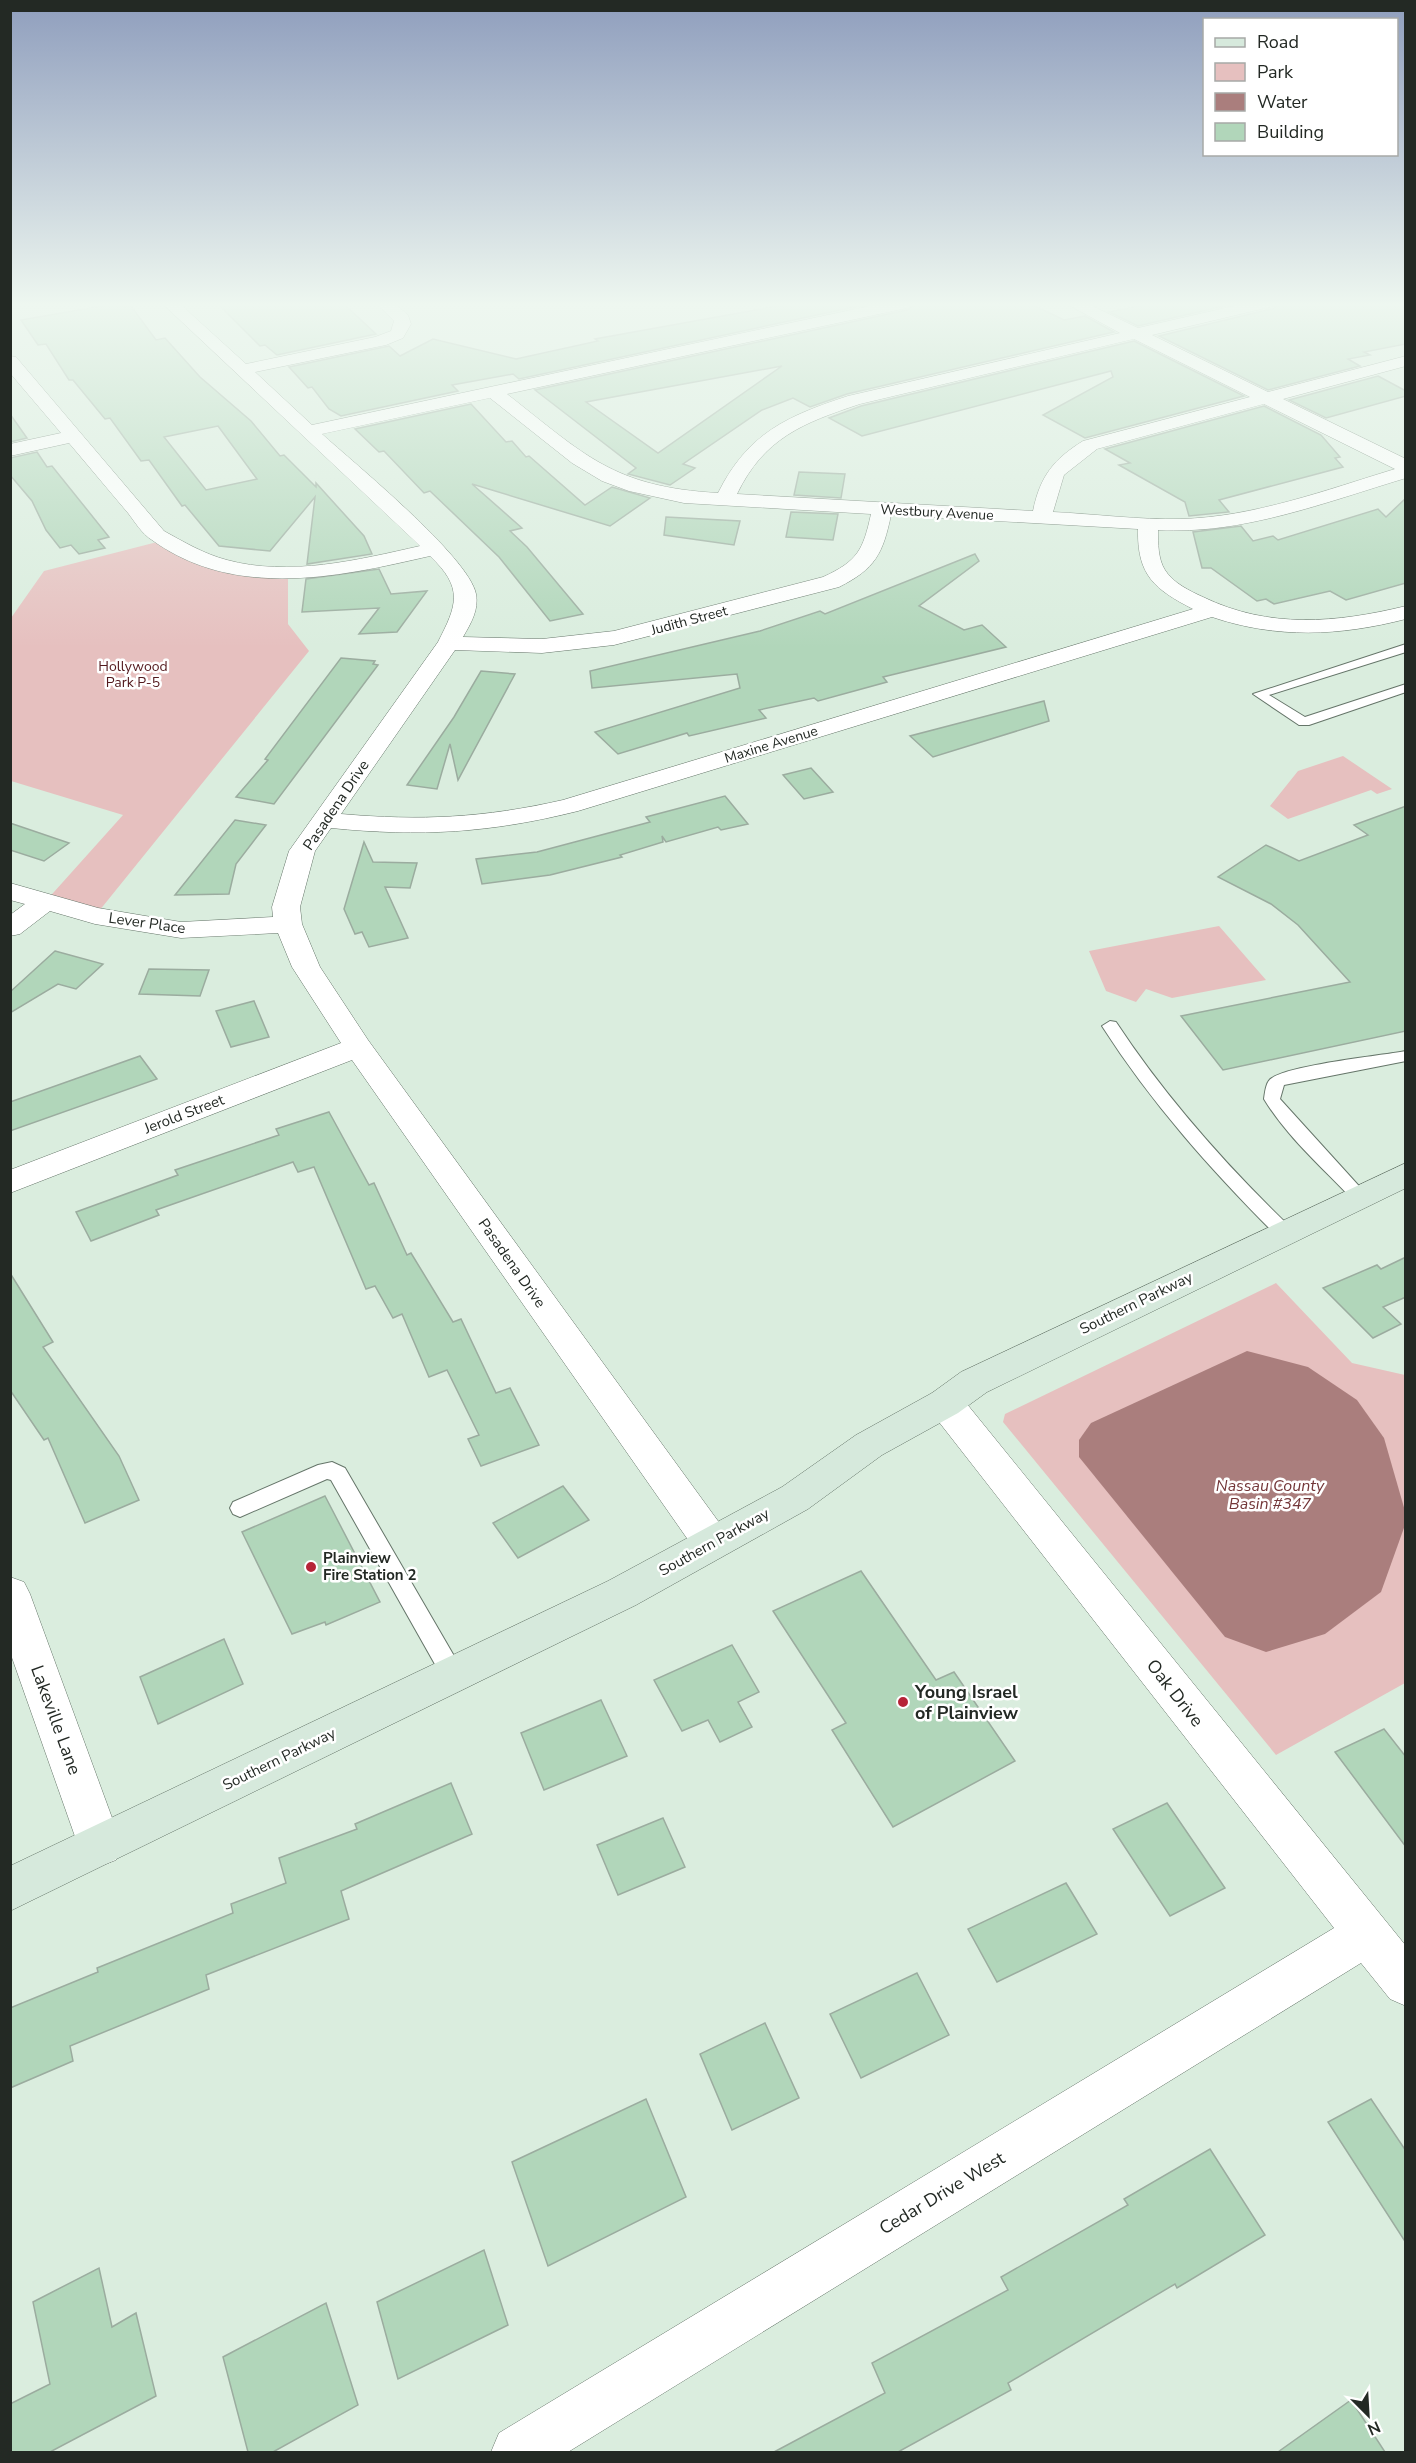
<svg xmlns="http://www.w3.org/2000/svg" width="1416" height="2463" font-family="'Nunito Sans',sans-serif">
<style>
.green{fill:#e6c0bf}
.water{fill:#aa7e7d}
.building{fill:#b1d6ba;stroke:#9bac9f;stroke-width:1.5;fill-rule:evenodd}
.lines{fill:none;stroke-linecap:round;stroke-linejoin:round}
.lane-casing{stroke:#657569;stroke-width:2}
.street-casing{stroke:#657569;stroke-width:1}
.secondary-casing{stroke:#657569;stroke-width:1}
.lane{fill:#fff;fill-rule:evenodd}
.street{fill:#fff;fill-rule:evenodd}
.secondary{fill:#d6e9dc;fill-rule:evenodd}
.poi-dot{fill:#b62438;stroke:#fff;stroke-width:2}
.labels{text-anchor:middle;stroke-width:5;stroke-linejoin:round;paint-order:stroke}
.far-street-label{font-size:14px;fill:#232924;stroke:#fff}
.far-park-label{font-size:14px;fill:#53191d;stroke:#fff}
.street-label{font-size:15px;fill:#232924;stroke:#fff}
.poi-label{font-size:15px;font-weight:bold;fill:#232924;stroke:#fff;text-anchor:start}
.water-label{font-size:16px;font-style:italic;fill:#733638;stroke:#fff}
.near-poi-label{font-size:18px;font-weight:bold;fill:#232924;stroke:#fff;text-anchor:start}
.near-street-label{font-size:18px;fill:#232924;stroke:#fff}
</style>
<rect width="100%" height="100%" fill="#daedde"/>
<!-- green -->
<g class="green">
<polygon points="165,540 179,551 288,574 288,624 309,651 95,916 45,902 123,815 11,781 11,618 44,571"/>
<polygon points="1343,756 1392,789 1377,794 1371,790 1288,819 1270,806 1298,771"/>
<polygon points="1219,926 1266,980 1172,998 1146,989 1136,1002 1106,991 1089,951"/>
<polygon points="1276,1283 1352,1363 1405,1375 1405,1683 1276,1755 1003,1422 1005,1414"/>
</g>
<!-- water -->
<polygon class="water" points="1247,1351 1308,1367 1357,1400 1384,1438 1405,1511 1405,1525 1381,1592 1325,1634 1266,1652 1225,1637 1079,1457 1079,1440 1091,1423"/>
<!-- building -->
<g class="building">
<path d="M119 303 124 307 131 306 156 340 165 338 200 377 251 421 280 456 284 455 316 487V483L364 536 372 554 307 564 315 497 270 551 219 546 185 505 182 506 149 460 141 461 110 418 105 419 73 380H69L46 344 38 345 21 320ZM218 426 257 479 206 490 164 437Z"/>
<polygon points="217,303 343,303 376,334 277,355 265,345 260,346"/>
<polygon points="794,303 873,303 519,379 513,374 452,385 458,391 341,416 329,409 312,387 308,388 289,367 389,346 400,356 433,339 516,359 598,341 595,339"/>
<path d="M917 303H1029L1064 320 1085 316 1114 332 847 394 810 407 793 398 762 410 683 464 695 468 670 485 628 474 636 468 535 390 907 310ZM782 366 658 453 586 402Z"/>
<polygon points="1153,303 1237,303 1138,326 1109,312"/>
<polygon points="1278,303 1406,303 1406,344 1364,352 1370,355 1348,359 1360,366 1268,390 1159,336 1275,308"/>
<polygon points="1134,341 1244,396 1085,438 1043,415 1113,377 1111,371 862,436 829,418 861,406"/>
<polygon points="1378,376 1406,391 1406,396 1326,418 1289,400"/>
<polygon points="471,404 506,442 512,441 526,457 529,456 585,505 612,487 650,498 610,526 472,484 522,528 510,531 527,547 583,614 550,621 499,557 430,491 424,493 384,451 379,452 355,429"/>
<polygon points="1264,406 1321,435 1340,457 1335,458 1343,467 1219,500 1229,512 1189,516 1185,502 1119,465 1130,463 1105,449"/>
<polygon points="10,414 27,438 10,442"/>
<polygon points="37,452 47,467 52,466 109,537 98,540 105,548 79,554 71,545 60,548 46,530 32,501 10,475 10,458"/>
<polygon points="799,472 845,474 841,498 794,495"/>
<polygon points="1406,498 1406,583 1346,600 1330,591 1274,604 1266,599 1257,601 1211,568 1202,568 1193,532 1241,526 1253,541 1273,536 1278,540 1378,509 1386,517"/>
<polygon points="791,512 838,514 833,540 786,537"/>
<polygon points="666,517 740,521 734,545 664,535"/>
<polygon points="975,554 979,561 919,606 964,630 982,625 1006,647 883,677 887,682 818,701 814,698 759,710 766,718 689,736 687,733 618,754 595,732 740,688 737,674 592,688 590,671 760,631 820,611 825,614"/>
<polygon points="379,569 391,594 427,591 397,632 359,634 379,608 302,612 306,579"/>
<polygon points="341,658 375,661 373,664 378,665 274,804 236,797 268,760 265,759"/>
<polygon points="481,671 515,674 458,780 450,744 437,789 407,785 454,717"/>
<polygon points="1044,701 1049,721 933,757 910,736"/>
<polygon points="811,768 833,792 804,799 783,775"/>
<polygon points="725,796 748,824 721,830 718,827 666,842 662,836 663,842 620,855 622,857 550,875 482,884 476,859 537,852 650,822 646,817"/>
<polygon points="1406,806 1406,1031 1223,1070 1181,1016 1350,982 1298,925 1271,904 1218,877 1266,845 1299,861 1368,835 1354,825"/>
<polygon points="235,820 266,825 236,864 229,894 175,895"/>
<polygon points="10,823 69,843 44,861 10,850"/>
<polygon points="364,842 373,862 417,863 410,888 385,887 408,938 369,947 362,932 355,934 344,909"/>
<polygon points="55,951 103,964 76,989 58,984 10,1013 10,992"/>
<polygon points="149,969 209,970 200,996 139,994"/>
<polygon points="254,1001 269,1037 231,1047 216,1011"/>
<polygon points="140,1056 157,1079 10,1131 10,1102"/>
<polygon points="329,1112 369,1185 374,1183 407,1255 411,1253 453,1322 461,1319 496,1393 510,1388 539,1445 481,1466 468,1439 479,1435 447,1370 429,1377 402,1314 393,1318 375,1286 366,1289 314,1167 298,1172 293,1162 156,1210 159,1215 91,1241 76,1212 178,1175 175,1170 279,1135 276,1129"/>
<polygon points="1406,1257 1406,1297 1383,1307 1401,1324 1373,1338 1323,1288 1377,1265 1381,1269"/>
<polygon points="10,1273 53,1342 43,1347 119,1456 139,1500 85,1523 48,1438 44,1440 10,1390"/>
<polygon points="563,1486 589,1520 518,1558 493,1523"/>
<polygon points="325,1496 380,1602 326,1625 325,1622 292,1634 242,1532"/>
<polygon points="861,1571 936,1680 954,1672 1015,1761 893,1827 832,1730 846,1723 773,1611"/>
<polygon points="224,1639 243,1684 158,1724 140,1677"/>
<polygon points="732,1645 759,1692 738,1702 752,1727 720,1742 708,1720 682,1731 654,1680"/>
<polygon points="601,1700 627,1756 544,1790 521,1733"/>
<polygon points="1384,1729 1406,1757 1406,1847 1335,1752"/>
<polygon points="451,1783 472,1834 341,1891 349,1919 206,1975 209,1989 70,2046 73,2061 10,2088 10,2008 98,1972 97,1968 233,1913 231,1904 286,1883 279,1858 357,1829 355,1824"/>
<polygon points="1167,1803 1225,1888 1170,1916 1113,1829"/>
<polygon points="663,1818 685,1867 618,1895 597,1845"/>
<polygon points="1066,1883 1097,1934 997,1982 968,1929"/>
<polygon points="917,1973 949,2035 861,2078 830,2014"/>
<polygon points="765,2023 799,2098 732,2130 700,2054"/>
<polygon points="646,2099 686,2197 548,2266 512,2162"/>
<polygon points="1371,2099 1406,2151 1406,2243 1328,2122"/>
<polygon points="1210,2149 1265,2235 1177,2288 1175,2284 1008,2383 1011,2390 898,2452 774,2452 885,2393 872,2363 1008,2290 1001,2277 1128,2205 1124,2199"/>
<polygon points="484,2250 508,2325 398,2379 377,2302"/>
<polygon points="99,2268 112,2327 136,2313 156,2396 50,2452 10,2452 10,2404 50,2384 33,2302"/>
<polygon points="326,2303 358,2405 273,2452 248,2452 223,2357"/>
<polygon points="1351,2400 1385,2452 1278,2452"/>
</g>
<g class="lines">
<defs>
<g id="lane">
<polygon points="1406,644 1406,652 1269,695 1305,717 1406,684 1406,692 1309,725 1299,725 1253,694"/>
<path d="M1110 1021 1116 1022C1166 1098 1225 1164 1290 1227L1293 1232 1290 1237H1278C1212 1171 1152 1104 1102 1026Z"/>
<path d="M1406 1051V1061L1284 1085 1280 1099 1368 1196 1365 1200H1353C1323 1168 1287 1137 1264 1099 1265 1092 1266 1081 1272 1078 1291 1065 1378 1056 1406 1051Z"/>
<polygon points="332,1462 345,1468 461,1668 464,1675 461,1682 453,1685 445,1682 331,1480 327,1479 240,1517 233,1514 230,1508 233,1502 318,1465"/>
</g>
<g id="street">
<path d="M162 303H179L246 364 375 337 391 331 394 321 376 303H394L408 315 411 324 403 338 386 345 255 372 312 425 884 303H915L907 308 507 394C585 455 613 487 718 493 748 433 787 416 848 396L1120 333 1065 303H1086L1138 328 1247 303H1276L1274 306 1152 335 1268 392 1406 356V366L1283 399 1406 459V478C1326 502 1242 535 1158 530 1158 543 1158 559 1165 570 1173 583 1190 591 1203 597 1269 629 1336 623 1406 606V619C1340 636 1277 639 1212 617L578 811C490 833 421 837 331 828L315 851 300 907 302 924 320 967 368 1040 726 1532 731 1543 726 1554 712 1559 698 1554 352 1060 10 1193V1170L341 1043 292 967 278 933 181 938 95 924 50 911 20 934 10 936V915L25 904 10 900V883L98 908 181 922 273 917 272 907 289 851 438 642C457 605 464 588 430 556 339 577 235 600 152 540 142 534 135 522 128 513 108 490 89 466 69 443L10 456V444L61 433 10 373V356L16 357 164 531C184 542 204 554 227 560 289 577 358 560 420 546ZM1134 339 1250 397 1083 441C1054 459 1040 476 1033 511L737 494C764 438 803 423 860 404ZM490 398 572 463 602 481 629 491 684 503 871 514C863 550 858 561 823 577L614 631 542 639 463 637C471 623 479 610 476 594 469 557 354 463 322 434ZM1264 404 1395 469C1326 490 1254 517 1181 519 1139 520 1095 514 1053 512L1064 475 1097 449ZM891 515 1138 529C1137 575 1154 589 1193 609L563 800C484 818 421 821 341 814L455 650 542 653 614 645 839 587C875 569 883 554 891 515Z"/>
<polygon points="945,1389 958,1393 1406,1946 1406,2006 1390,1999 1361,1963 568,2452 491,2452 499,2433 1334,1928 932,1413 927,1403 932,1393"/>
<polygon points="10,1577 24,1582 30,1594 122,1845 116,1860 100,1866 84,1860 78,1845 10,1652"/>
</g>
<polygon id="secondary" points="1406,1163 1406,1188 987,1392 958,1413 882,1455 808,1509 636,1605 10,1911 10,1866 608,1581 782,1487 856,1435 932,1393 961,1372"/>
</defs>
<!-- lane casing -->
<use href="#lane" class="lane-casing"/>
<!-- street casing -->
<use href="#street" class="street-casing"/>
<!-- secondary casing -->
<use href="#secondary" class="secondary-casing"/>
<!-- lane -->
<use href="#lane" class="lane"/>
<!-- street -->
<use href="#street" class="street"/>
<!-- secondary -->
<use href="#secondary" class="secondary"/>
</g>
<!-- sky -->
<linearGradient id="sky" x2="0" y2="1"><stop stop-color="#8f9ebd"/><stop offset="0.47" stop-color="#eef7f0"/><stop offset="1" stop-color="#eef7f0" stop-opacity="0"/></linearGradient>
<rect width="1416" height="648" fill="url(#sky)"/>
<!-- markers -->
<g class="poi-dot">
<circle cx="311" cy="1567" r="6"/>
<circle cx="903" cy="1702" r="6"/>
</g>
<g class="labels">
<!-- far-street labels -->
<g class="far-street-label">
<text transform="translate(937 512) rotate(3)" y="5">Westbury Avenue</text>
<text transform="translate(689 620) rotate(-15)" y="5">Judith Street</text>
<text transform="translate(771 744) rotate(-17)" y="5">Maxine Avenue</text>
</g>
<!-- far-park labels -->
<g class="far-park-label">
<text x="133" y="671">Hollywood<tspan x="133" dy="16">Park P-5</tspan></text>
</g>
<!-- street labels -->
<g class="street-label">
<text transform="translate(336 805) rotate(-56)" y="5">Pasadena Drive</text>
<text transform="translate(147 923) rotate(8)" y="5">Lever Place</text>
<text transform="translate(184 1114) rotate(-21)" y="5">Jerold Street</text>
<text transform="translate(512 1263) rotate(55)" y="5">Pasadena Drive</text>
<text transform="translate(1136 1303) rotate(-26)" y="5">Southern Parkway</text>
<text transform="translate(714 1542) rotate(-29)" y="5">Southern Parkway</text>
<text transform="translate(279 1759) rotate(-26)" y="5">Southern Parkway</text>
</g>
<!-- poi labels -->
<g class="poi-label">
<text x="323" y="1563">Plainview<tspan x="323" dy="17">Fire Station 2</tspan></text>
</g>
<!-- water labels -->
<g class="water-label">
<text x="1270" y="1491">Nassau County<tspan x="1270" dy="18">Basin #347</tspan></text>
</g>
<!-- near-poi labels -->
<g class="near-poi-label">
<text x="915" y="1698">Young Israel<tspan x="915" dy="21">of Plainview</tspan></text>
</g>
<!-- near-street labels -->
<g class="near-street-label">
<text transform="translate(1175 1693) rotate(52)" y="6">Oak Drive</text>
<text transform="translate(56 1720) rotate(70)" y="6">Lakeville Lane</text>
<text transform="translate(942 2193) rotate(-31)" y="6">Cedar Drive West</text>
</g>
</g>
<!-- border -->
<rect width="1416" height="2463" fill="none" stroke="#232924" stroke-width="24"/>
<!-- legend -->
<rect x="1203" y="18" width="195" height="138" fill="#ffffff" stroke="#a7a9a7" stroke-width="1.5"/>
<rect x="1215" y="38" width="30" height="9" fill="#d6e9dc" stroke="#a7a9a7" stroke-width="1.5"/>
<text x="1257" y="48" font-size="18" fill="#232924">Road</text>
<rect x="1215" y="63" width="30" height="18" fill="#e6c0bf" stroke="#a7a9a7" stroke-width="1.5"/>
<text x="1257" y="78" font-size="18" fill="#232924">Park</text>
<rect x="1215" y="93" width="30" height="18" fill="#aa7e7d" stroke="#a7a9a7" stroke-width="1.5"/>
<text x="1257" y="108" font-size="18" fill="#232924">Water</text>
<rect x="1215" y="123" width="30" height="18" fill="#b1d6ba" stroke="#a7a9a7" stroke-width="1.5"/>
<text x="1257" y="138" font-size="18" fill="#232924">Building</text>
<!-- north arrow -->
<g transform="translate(1368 2415) rotate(156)" stroke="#ffffff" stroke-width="4.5" paint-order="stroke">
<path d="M0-4.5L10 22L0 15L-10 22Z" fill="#232924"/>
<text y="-9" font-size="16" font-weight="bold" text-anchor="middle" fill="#232924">N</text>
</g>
</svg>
